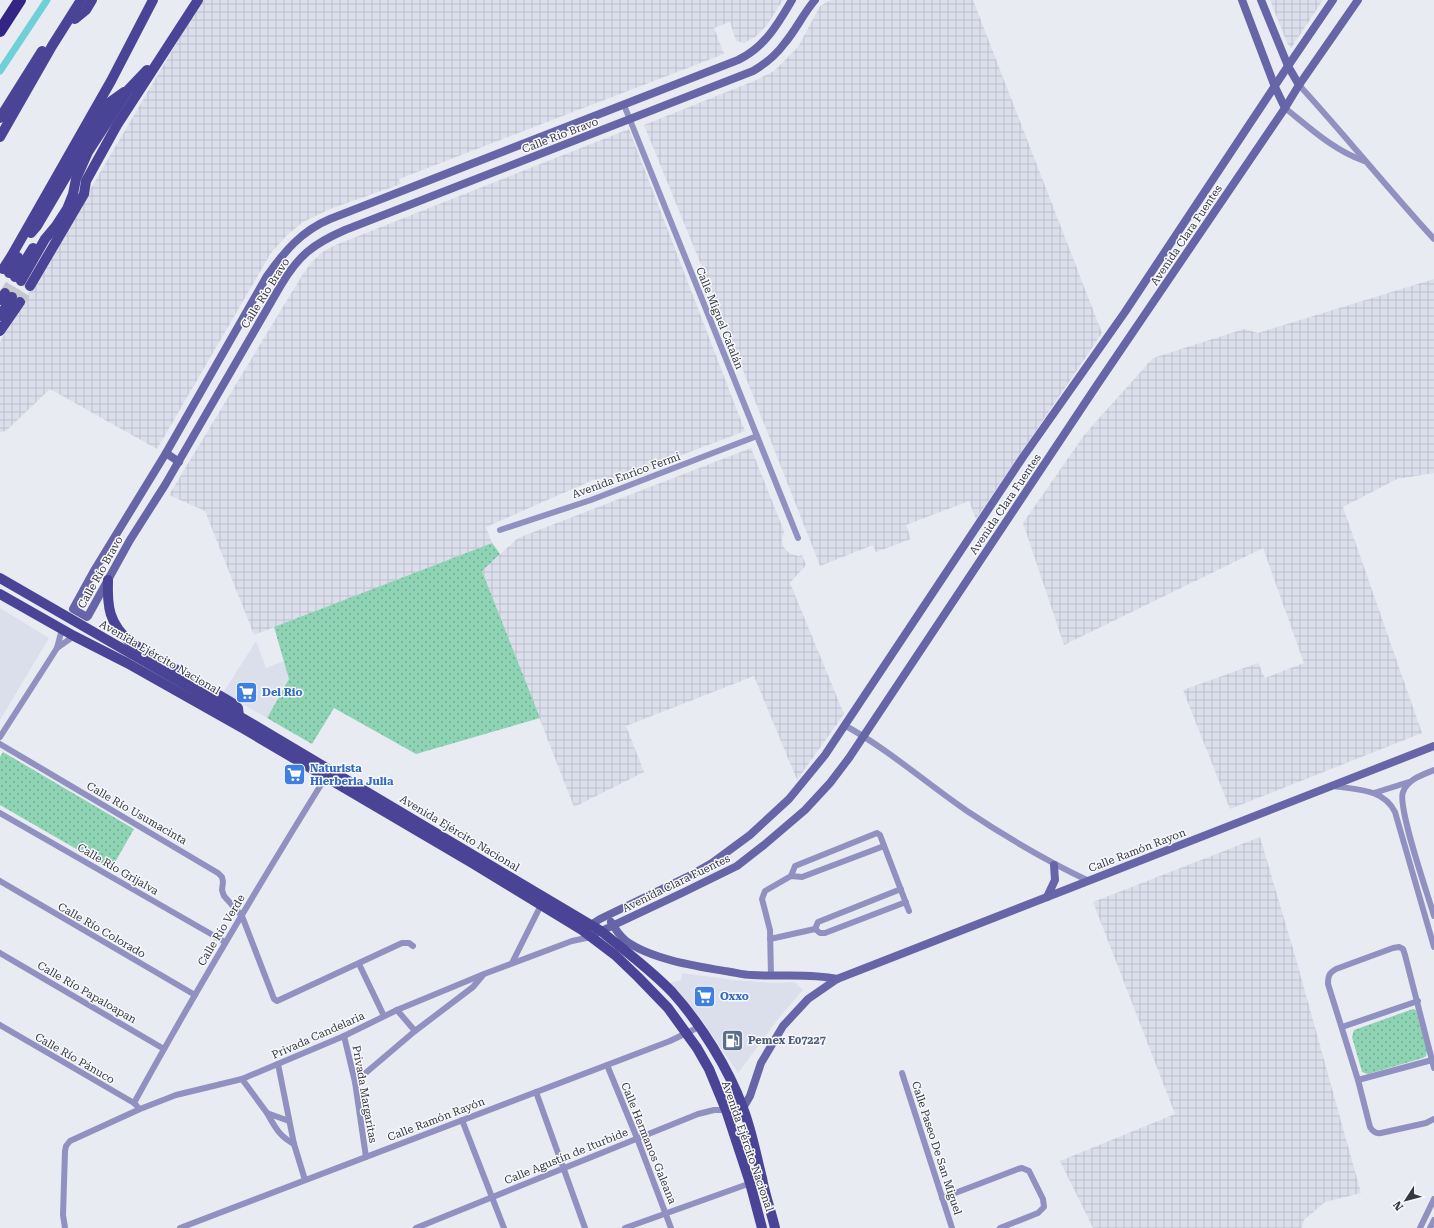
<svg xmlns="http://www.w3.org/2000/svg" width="1434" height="1228" font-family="'Roboto Serif',serif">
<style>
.built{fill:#dbdfec}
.industrial{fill:url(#industrial-grid)}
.park{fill:url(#park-dots)}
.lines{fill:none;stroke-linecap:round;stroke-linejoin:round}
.canal{stroke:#6fd0d8;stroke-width:7}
.primary-tunnel{stroke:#c5c7cd;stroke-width:10;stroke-dasharray:10 5;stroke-linecap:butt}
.street{stroke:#9091c0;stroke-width:6}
.secondary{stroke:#6565a8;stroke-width:8}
.primary{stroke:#494495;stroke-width:10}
.highway{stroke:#342484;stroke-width:12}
.labels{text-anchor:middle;stroke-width:3;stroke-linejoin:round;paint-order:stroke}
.street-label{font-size:11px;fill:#37383b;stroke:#f7f8fe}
.shop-label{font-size:11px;font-weight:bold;fill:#366cbe;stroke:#f7f8fe;text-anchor:start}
.service-label{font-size:11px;font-weight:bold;fill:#4e5e75;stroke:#f7f8fe;text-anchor:start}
</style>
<defs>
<pattern id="industrial-grid" width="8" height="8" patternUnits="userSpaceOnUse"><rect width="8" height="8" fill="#dbdfec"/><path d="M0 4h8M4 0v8" fill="none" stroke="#bdc0cb"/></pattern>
<pattern id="park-dots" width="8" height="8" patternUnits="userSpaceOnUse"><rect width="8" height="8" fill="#8dd3b4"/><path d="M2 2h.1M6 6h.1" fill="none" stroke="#74ac94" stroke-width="1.8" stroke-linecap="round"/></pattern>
</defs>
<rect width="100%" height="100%" fill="#e9ebf2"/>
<!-- built -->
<g class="built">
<polygon points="0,608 49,638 0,720"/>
<polygon points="256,641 266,668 284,661 289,679 267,718 223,693"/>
<polygon points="682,973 734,980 776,983 795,982 803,990 781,1015 738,1073 699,1016 669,983 681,980"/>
</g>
<!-- industrial -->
<g class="industrial">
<polygon points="202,0 783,0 767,25 755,37 744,43 736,41 730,22 714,28 724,54 399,179 401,184 330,209 303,222 286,236 271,253 157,449 50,389 6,431 0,432 0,342"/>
<polygon points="831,0 973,0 1102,333 976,519 969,501 906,525 911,539 876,552 873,545 820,566 713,294 644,125 754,81 774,71 798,47 820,6"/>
<polygon points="1270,0 1323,0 1291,48 1287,43"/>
<polygon points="629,129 745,431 624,477 593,480 486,527 492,543 254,635 205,511 169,495 301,277 311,263 321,253 333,246"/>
<polygon points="1434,279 1434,473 1397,479 1343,507 1422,733 1230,809 1183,690 1258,663 1265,678 1304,663 1263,548 1064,645 1023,523 1085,434 1153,358 1244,329 1258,333"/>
<polygon points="751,448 784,531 782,539 783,546 789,553 798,556 802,555 806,565 790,583 844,714 797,780 754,676 626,726 644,772 574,807 482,571 518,538"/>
<polygon points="1260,837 1296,959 1361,1193 1325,1202 1304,1220 1302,1228 1093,1228 1060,1161 1175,1114 1093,902"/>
</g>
<!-- park -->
<g class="park">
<polygon points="492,543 500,554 482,571 540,718 416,754 334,708 312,744 267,718 289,679 274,627"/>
<polygon points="3,752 134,829 111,869 0,805 0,757"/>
<polygon points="1413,1009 1416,1010 1427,1051 1426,1056 1423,1058 1368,1074 1362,1072 1352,1037 1354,1030"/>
</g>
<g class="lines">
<!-- canal -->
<polyline class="canal" points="0,71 47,0"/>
<!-- primary-tunnel -->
<g class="primary-tunnel">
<polyline points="5,293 15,277"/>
<polyline points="12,297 21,281"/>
<polyline points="20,302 30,286"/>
</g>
<!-- street -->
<g class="street">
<path d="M1299 85C1345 135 1388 189 1434 239"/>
<polyline points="624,105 798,538"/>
<path d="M1285 108C1310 128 1333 150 1364 161"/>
<polyline points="500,530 591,500 757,436"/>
<polyline points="57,648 74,636"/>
<path d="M844 725C888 749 926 783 967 811 1006 837 1047 861 1089 881"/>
<polyline points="0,737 52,656 57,648 62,629"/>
<polyline points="0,744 218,873 222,877 223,882 222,890 224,896 242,916 274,999 277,1001 402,943 409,943 413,946"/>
<path d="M1434 770C1422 775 1408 779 1403 792 1397 807 1428 895 1434 916"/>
<path d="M1334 786C1356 790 1383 788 1395 812L1434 947"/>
<polyline points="1374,793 1409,782"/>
<polyline points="0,813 225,942"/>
<polyline points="791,876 795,866 877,833 880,835 909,911"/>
<polyline points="0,881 195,995"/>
<polyline points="815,929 820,933 825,933 906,902"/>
<polyline points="815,929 818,922 901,889"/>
<polyline points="770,939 815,929"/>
<polyline points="0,953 164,1049"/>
<polyline points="512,963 541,905"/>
<polyline points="359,964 384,1016"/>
<polyline points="771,976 770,930 762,899 765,891 791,876 802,877 884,846"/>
<polyline points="397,1010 415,1031 473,987 483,975"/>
<polyline points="0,1025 134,1103 137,1106"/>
<polyline points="1342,1027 1418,1001"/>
<polyline points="344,1036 355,1082 366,1157"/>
<polyline points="278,1064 294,1144 305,1180"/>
<polyline points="607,1065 637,1138 671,1228"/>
<path d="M1434 1068 1405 955 1403 949 1399 947 1393 948 1336 969C1329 973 1328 976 1328 984L1358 1080 1370 1127C1373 1132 1376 1134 1381 1133L1426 1123 1434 1119"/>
<polyline points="902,1073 952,1228"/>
<polyline points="242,1079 267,1113 289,1121"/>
<polyline points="1358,1080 1432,1060"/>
<polyline points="355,1082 415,1031"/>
<polyline points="536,1092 585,1228"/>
<path d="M134 1103C195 992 260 883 327 775"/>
<path d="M267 1113C275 1127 279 1136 294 1144"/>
<polyline points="462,1120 504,1228"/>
<polyline points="942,1198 1018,1169 1022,1168 1029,1171 1043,1199 1044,1207 1038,1213 1000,1228"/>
<polyline points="65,1228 63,1215 65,1151 66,1146 70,1141 140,1109 176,1095 242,1079 344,1036 397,1010 484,974 572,941 591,937"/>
<polyline points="180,1228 670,1041 699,1027"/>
<polyline points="416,1228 698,1114 714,1110 726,1110"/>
<polyline points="625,1228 762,1179"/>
<polyline points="1420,1228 1434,1199"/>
<polyline points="1430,1228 1434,1220"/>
</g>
<!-- secondary -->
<g class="secondary">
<path d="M792 0C778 24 764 48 738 60L330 219C301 231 284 252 267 276L166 453 95 569 73 609 87 617 88 616 130 540 165 485 281 285C299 255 313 244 345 230L753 71C765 64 776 55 784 44 796 30 803 14 815 0"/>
<polyline points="1242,0 1275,87 1285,108"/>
<polyline points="1261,0 1288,66 1299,85"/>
<polyline points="166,453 179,462"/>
<polyline points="1047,897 1055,880 1054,865"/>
<path d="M611 922C615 929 619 935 626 941 651 959 695 966 725 971 734 972 743 975 752 975 781 977 809 973 837 979"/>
<polyline points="586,928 600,919 693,874 712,863 750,835 789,799 825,755 1023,457 1125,312 1288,66 1333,0"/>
<polyline points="597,933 682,893 737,866 764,845 805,810 830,783 849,758 1097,385 1285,108 1299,85 1358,0"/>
<polyline points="726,1110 743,1108 750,1096 761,1063 783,1026 808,999 837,979 1434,746"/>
</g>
<!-- primary -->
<g class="primary">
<polyline points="75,19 86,10 92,0"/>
<polyline points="0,118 42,51"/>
<polyline points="0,137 52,46 81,0"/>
<polyline points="31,233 37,226 110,102 124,92"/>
<polyline points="3,269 12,255 111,81 153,0"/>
<polyline points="9,273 18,257"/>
<polyline points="15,277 33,248"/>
<polyline points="21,281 45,239 56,226 67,209 73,194 76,179 88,152 128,90 147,70"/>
<polyline points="30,286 84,194 86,181 117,125 198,0"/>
<polyline points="0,300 5,293"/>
<polyline points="0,316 12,297"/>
<polyline points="0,331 20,302"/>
<path d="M0 578 239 716 601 931C625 951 651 970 672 992 700 1023 729 1069 743 1108 752 1131 756 1155 762 1178 765 1195 771 1211 775 1228"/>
<path d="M108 580C107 607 109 623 130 642L234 704 238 708 239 716"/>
<polyline points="0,594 74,636 127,663 244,729 472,863 582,930 615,955 638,977 668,1008 697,1048 709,1069 726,1110 750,1183 762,1228"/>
</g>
<!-- highway -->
<polyline class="highway" points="0,31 20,0"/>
</g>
<!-- icons -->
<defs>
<symbol id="supermarket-square" viewBox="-11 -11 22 22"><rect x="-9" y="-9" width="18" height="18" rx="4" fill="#3f7fe0" stroke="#f7f8fe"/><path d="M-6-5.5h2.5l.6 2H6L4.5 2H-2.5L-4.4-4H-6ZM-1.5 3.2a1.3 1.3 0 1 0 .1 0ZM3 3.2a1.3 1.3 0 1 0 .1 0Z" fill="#fff"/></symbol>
<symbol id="fuel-square" viewBox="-11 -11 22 22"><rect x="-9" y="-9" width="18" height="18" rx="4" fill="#5c6f8a" stroke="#f7f8fe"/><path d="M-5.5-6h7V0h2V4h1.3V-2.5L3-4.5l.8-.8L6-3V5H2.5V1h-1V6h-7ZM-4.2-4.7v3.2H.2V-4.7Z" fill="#fff"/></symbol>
</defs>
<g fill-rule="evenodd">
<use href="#supermarket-square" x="234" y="680" width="25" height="25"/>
<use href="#supermarket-square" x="282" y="762" width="25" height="25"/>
<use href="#supermarket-square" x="692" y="984" width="25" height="25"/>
<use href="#fuel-square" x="720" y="1028" width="25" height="25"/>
</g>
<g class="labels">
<!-- street labels -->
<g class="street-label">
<text transform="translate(560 135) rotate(-21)" y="4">Calle Río Bravo</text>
<text transform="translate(1186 235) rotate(-56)" y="4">Avenida Clara Fuentes</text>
<text transform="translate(265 293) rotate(-58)" y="4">Calle Río Bravo</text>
<text transform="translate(720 318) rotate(68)" y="4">Calle Miguel Catalán</text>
<text transform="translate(626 475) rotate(-20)" y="4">Avenida Enrico Fermi</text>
<text transform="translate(1005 504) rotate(-56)" y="4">Avenida Clara Fuentes</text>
<text transform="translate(100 572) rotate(-61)" y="4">Calle Río Bravo</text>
<text transform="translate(160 657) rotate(30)" y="4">Avenida Ejército Nacional</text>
<text transform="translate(137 813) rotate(30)" y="4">Calle Río Usumacinta</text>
<text transform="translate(460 833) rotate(31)" y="4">Avenida Ejército Nacional</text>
<text transform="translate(1137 850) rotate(-21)" y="4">Calle Ramón Rayon</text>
<text transform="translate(118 869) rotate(30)" y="4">Calle Río Grijalva</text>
<text transform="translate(676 883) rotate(-26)" y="4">Avenida Clara Fuentes</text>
<text transform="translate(102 930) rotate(30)" y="4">Calle Río Colorado</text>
<text transform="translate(221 930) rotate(-59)" y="4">Calle Río Verde</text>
<text transform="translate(87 992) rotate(30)" y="4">Calle Río Papaloapan</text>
<text transform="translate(318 1035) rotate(-24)" y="4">Privada Candelaria</text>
<text transform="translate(75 1058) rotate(30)" y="4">Calle Río Pánuco</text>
<text transform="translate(365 1094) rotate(80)" y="4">Privada Margaritas</text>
<text transform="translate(436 1119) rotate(-21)" y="4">Calle Ramón Rayón</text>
<text transform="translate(649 1143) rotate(68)" y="4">Calle Hermanos Galeana</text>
<text transform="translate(748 1146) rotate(71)" y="4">Avenida Ejército Nacional</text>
<text transform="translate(937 1148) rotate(72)" y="4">Calle Paseo De San Miguel</text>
<text transform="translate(566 1156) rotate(-22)" y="4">Calle Agustín de Iturbide</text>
</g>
<!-- shop labels -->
<g class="shop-label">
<text x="262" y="696">Del Rio</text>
<text x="310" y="772">Naturista<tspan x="310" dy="13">Hierberia Julia</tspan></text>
<text x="720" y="1000">Oxxo</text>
</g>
<!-- service labels -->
<g class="service-label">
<text x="748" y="1044">Pemex E07227</text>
</g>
</g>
<!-- north arrow -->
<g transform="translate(1406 1200) rotate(234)" stroke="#f7f8fe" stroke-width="3" paint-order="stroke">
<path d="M0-3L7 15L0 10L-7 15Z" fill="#37383b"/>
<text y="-6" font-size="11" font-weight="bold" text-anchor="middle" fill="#37383b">N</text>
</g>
</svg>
